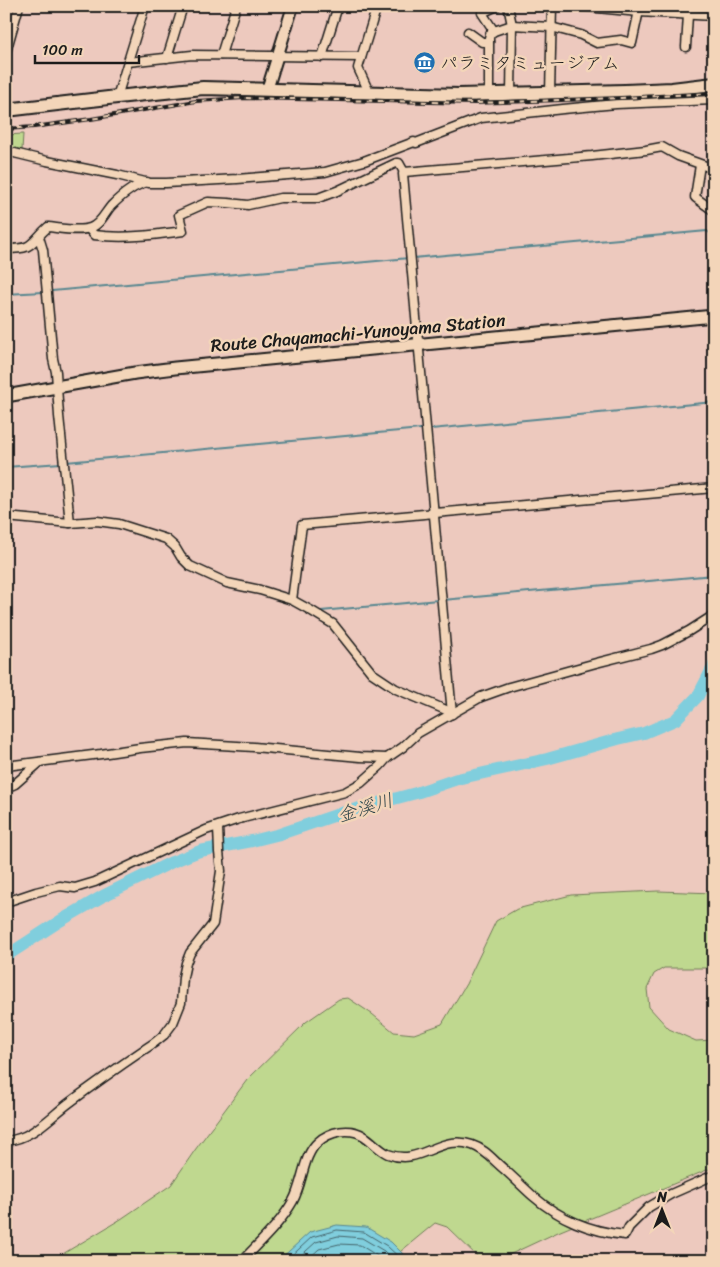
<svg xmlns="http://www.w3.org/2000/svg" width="720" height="1267" font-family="Sriracha,'Klee One',sans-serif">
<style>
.green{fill:#bfd88f;stroke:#6e7a56}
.water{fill:#80cedd;stroke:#588790}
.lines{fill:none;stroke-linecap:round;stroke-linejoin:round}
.shore{stroke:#446369;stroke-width:1}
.stream{stroke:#588790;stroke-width:2}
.river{stroke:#80cedd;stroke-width:12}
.minor-casing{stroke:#1c1c1c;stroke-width:11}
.tertiary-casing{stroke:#1c1c1c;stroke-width:14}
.secondary-casing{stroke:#1c1c1c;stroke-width:15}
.trunk-casing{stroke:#1c1c1c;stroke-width:16}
.minor{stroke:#f3d5b9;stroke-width:8}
.tertiary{stroke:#f3d5b9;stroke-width:10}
.secondary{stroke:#f3d5b9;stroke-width:11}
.trunk{stroke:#f3d5b9;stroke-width:12}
.rail-casing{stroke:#1c1c1c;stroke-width:4}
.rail{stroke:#f3d5b9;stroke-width:2;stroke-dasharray:5.5;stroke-linecap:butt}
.labels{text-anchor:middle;stroke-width:5;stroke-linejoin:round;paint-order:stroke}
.poi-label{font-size:18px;fill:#1c1c1c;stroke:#f3d5b9;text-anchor:start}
.street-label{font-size:18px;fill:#1c1c1c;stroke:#f3d5b9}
.water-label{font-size:19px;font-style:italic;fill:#35484c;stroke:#f3d5b9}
</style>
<rect width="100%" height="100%" fill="#edc9be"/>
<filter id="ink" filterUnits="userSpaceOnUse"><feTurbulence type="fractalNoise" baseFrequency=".02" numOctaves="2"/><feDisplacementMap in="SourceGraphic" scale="10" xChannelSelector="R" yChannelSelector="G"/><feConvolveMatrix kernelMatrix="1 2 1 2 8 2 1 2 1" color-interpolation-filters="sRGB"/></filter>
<g filter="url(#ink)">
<!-- green -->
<g class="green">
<polygon points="23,134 22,150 6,148 6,135"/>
<polygon points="658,891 714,893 714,968 664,968 654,974 647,989 649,1007 669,1029 696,1041 714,1040 714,1167 558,1232 496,1261 481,1260 447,1227 435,1223 389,1261 51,1261 121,1219 171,1185 195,1150 247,1080 306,1022 339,999 348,998 372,1014 394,1032 414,1034 442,1024 466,984 496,921 517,909 571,895"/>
</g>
<!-- water -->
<polygon class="water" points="337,1225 366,1227 391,1242 410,1261 278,1261 310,1232"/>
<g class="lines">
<!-- shore -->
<g class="shore">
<polyline points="286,1261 312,1237 337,1230 364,1232 387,1246 403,1261"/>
<polyline points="295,1261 316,1242 338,1236 362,1238 384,1251 394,1261"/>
<polyline points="306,1261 319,1249 339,1244 360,1245 379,1257 383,1261"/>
</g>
<!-- stream -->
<g class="stream">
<polyline points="413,258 707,231 714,236"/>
<polyline points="52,291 409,258"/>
<polyline points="6,294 43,292"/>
<polyline points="431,429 714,402"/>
<polyline points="66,462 421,429"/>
<polyline points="6,467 61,463"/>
<polyline points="443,600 714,575"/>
<polyline points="321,611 438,600"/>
</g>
<!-- river -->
<polyline class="river" points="6,956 60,921 103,896 172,862 200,851 252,841 280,834 345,812 416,793 457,779 547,759 618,739 644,733 675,720 698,696 714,665"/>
<defs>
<g id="minor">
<polyline points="508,6 512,25 511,94"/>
<polyline points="576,6 639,12 714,16"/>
<polyline points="494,31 482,13 497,6"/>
<polyline points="468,32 482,42 489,42"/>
<polyline points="686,47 688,15"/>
<polyline points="6,52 19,6"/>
<polyline points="221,55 236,6"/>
<polyline points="322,57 338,6"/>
<polyline points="167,58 183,6"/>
<polyline points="128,62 192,55 361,57"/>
<polyline points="369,92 358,68 377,6"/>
<polyline points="550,93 552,6"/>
<polyline points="489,94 489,38 490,34 494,31 512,25 551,27 581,35 597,43 621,40 632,43 640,6"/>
<polyline points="117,97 145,6"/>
<polyline points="6,151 47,161 117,175 149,183 166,183 237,179 325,172 364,161 414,142 416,143 481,118 563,109 616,104 714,100"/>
<polyline points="700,165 695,197 696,198 714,211"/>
<polyline points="404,172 403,174 452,714"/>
<path d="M89 229 94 235C124 239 153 235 183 231L179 215 208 202 228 203 248 205 280 198H318L337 191 396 163H399L404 172 592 156 646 150 662 147 678 156 714 169"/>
<polyline points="39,237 43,250 53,359 56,372 59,416 70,523"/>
<path d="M6 249C35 249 29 244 48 227 59 228 79 232 90 228 100 225 105 213 111 206 120 197 134 185 147 182"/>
<polyline points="6,517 70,523 97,521 119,524 166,539 175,547 181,557 190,566 227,583 260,590 292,600 310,610 333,624 372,673 396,689 446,710 452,714"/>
<polyline points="292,600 302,525 714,488"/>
<polyline points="6,766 101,754 140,748 187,743 254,747 360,757 387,758"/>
<polyline points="6,788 15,784 40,762"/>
<polyline points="6,902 36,892 60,886 75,888 95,882 206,830 239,819 345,792 361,783 380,766 387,758 403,747 418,733 481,697 509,687 596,663 651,649 662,645 689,631 714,615"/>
<path d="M6 1141C32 1139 49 1118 69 1103 93 1085 117 1068 142 1051L154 1043 164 1035 173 1023 181 1003 183 977 186 963 190 953 213 924 221 871 219 852 218 827"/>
<path d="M242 1261C260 1242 280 1224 293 1201 303 1183 303 1155 318 1142 330 1131 350 1127 364 1136 372 1141 379 1150 388 1154 420 1167 440 1133 472 1145 485 1149 494 1161 505 1170 514 1178 523 1187 533 1196 558 1218 591 1232 625 1235L629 1227 649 1207 671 1194 714 1175"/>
</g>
<polyline id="tertiary" points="267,90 293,6"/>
<polyline id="secondary" points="6,396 135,373 175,368 714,316"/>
<polyline id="trunk" points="6,110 117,97 203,88 459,95 625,91 672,89 714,84"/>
</defs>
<!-- minor casing -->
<use href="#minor" class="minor-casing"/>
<!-- tertiary casing -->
<use href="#tertiary" class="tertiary-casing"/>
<!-- secondary casing -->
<use href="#secondary" class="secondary-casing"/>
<!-- trunk casing -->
<use href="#trunk" class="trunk-casing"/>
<!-- minor -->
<use href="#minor" class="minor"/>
<!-- tertiary -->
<use href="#tertiary" class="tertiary"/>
<!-- secondary -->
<use href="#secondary" class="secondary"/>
<!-- trunk -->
<use href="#trunk" class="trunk"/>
<defs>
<polyline id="rail" points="6,129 34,127 91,119 196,101 244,98 475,103 621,98 714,93"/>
</defs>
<!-- rail casing -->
<use href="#rail" class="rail-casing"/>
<!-- rail -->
<use href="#rail" class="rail"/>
</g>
</g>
<!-- icons -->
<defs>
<symbol id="museum-disc" viewBox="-11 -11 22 22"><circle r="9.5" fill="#1f6fb2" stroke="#f3d5b9"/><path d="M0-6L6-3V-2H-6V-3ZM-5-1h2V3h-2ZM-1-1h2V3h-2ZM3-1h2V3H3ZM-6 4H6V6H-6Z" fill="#fff"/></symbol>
</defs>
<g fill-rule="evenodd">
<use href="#museum-disc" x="412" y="50" width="25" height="25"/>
</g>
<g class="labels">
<!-- poi labels -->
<g class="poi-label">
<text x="440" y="69">パラミタミュージアム</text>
</g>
<!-- street labels -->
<g class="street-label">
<text transform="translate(358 333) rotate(-5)" y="6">Route Chayamachi-Yunoyama Station</text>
</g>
<!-- water labels -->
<g class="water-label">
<text transform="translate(365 807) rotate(-17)" y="7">金溪川</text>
</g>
</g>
<!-- margin -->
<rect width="720" height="1267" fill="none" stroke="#f3d5b9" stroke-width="25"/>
<rect x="12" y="12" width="695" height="1242" fill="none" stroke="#1c1c1c" stroke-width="2" filter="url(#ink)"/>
<!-- north arrow -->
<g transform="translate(662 1210)" stroke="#f3d5b9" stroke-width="4" paint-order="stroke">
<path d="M0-4L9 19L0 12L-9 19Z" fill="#1c1c1c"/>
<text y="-8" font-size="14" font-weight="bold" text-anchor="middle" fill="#1c1c1c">N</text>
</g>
<!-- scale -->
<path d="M35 55v8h104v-8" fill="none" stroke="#1c1c1c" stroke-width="2.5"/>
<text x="42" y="55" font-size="15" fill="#1c1c1c" stroke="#f3d5b9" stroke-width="4" paint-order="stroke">100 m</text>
</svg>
